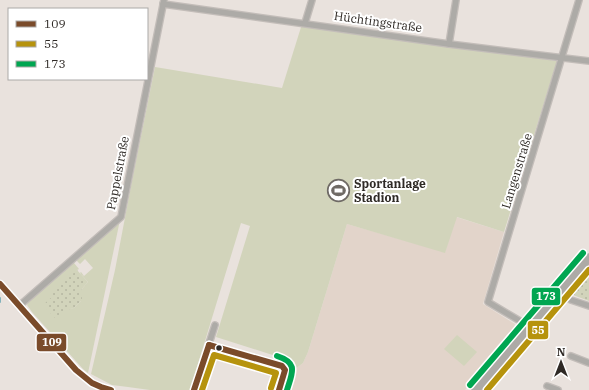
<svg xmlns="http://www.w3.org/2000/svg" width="589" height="390" font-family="'IBM Plex Serif',serif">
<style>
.built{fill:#e2d4ca}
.grass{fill:#d2d4bb}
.park{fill:url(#park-dots)}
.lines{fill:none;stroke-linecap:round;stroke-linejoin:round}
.stream{stroke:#83b2bb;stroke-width:2}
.street-casing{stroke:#c3bdb9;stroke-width:8}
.secondary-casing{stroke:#c3bdb9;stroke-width:10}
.street{stroke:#adaba7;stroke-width:5.5}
.secondary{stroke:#adaaa6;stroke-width:8}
.bus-1-casing{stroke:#fff;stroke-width:9}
.bus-2-casing{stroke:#fff;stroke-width:9}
.bus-3-casing{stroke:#fff;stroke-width:9}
.bus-1{stroke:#7a4b2a;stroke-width:6}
.bus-2{stroke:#b6930d;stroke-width:6}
.bus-3{stroke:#00a651;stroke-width:6}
.bus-dot{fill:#2e2925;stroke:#fff;stroke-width:1.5}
.labels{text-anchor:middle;stroke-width:4;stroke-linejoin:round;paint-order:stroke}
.street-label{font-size:12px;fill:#2e2925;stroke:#fff}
.poi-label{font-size:12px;font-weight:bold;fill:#2e2925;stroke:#fff;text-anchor:start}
.line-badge{stroke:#fff;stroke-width:1.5}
.badge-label{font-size:11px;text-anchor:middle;font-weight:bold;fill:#fff}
</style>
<defs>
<pattern id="park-dots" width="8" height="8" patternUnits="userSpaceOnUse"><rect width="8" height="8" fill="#d2d4bb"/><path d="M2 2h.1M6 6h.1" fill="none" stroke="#b5b6a1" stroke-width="1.8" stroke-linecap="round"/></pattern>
</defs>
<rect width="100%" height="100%" fill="#e9e2dd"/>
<!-- built -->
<polygon class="built" points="456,217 504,232 483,304 515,324 511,336 465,390 290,390 294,374 294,370 303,363 308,352 347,224 445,252"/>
<!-- grass -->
<g class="grass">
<polygon points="302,24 557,61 504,232 457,217 445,253 347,224 308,352 303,363 294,370 292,363 285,359 216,337 250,226 241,223 190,390 150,390 128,387 112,385 91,374 115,270 132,181 155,67 282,88"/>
<polygon points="120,220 88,373 83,369 32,312 27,305 28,302 71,263 74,263 79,269 77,270 67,309 74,308 81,301 81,290 88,282 80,273 81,272 84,276 93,268 85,259 80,264 77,261 77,258"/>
<polygon points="457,335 477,352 464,366 444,349"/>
</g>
<!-- park -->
<g class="park">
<polygon points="589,264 589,301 565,292"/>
<polygon points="77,270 88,282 81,290 82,299 81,301 74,308 66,310 56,319 43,305 53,296 51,293"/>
</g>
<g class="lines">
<!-- stream -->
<polyline class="stream" points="0,298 0,302"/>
<defs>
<g id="street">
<polyline points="163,4 449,44 589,61"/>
<polyline points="305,23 312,0"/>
<polyline points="449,44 456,0"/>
<path d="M0 284 76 370C86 380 97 387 111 390"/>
<polyline points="559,293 571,300 589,306"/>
<polyline points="19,306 121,217 164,0"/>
<polyline points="530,327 488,302 579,0"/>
<polyline points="571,356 589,363"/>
<polyline points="547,386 558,390"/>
<polyline points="194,390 215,325"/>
</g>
<polyline id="secondary" points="476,390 589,258"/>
</defs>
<!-- street casing -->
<use href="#street" class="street-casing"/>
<!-- secondary casing -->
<use href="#secondary" class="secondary-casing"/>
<!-- street -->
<use href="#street" class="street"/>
<!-- secondary -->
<use href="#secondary" class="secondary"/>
<defs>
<g id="bus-1">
<polyline points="0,284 76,370 92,383 101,387 111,390"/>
<polyline points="209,345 282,366 285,370 279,390"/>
<polyline points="194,390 209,345"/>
</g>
<g id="bus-2">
<polyline points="202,390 214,355 276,373 271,388"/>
<polyline points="487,390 589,270"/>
</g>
<g id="bus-3">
<path d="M277 356C299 363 292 373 287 390"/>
<polyline points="470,385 583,253"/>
</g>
</defs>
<!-- bus-1 casing -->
<use href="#bus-1" class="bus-1-casing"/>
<!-- bus-2 casing -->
<use href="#bus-2" class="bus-2-casing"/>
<!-- bus-3 casing -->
<use href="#bus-3" class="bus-3-casing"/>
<!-- bus-1 -->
<use href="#bus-1" class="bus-1"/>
<!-- bus-2 -->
<use href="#bus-2" class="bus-2"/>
<!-- bus-3 -->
<use href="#bus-3" class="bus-3"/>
</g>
<!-- icons -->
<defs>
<symbol id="stadium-ring" viewBox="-11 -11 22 22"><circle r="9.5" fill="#fff" stroke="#6f6a65" stroke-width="1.5"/><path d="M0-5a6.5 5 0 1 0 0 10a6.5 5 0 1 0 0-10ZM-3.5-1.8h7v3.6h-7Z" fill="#6f6a65"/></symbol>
</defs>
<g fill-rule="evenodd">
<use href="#stadium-ring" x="326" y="178" width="25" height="25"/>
</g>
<!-- markers -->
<circle class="bus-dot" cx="219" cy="348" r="3.5"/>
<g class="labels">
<!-- street labels -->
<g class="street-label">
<text transform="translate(378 22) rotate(8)" y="4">Hüchtingstraße</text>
<text transform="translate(517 171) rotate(-73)" y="4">Langenstraße</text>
<text transform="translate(118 173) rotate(-79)" y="4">Pappelstraße</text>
</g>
<!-- poi labels -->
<g class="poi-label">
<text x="354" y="188">Sportanlage<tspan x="354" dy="14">Stadion</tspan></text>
</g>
</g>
<g class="line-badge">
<rect x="531" y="287" width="30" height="19" rx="4" fill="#00a651"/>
<rect x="527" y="320" width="22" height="20" rx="4" fill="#b6930d"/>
<rect x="36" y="333" width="31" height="19" rx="4" fill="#7a4b2a"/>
</g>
<g class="badge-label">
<text x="546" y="300">173</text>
<text x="538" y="334">55</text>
<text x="52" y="346">109</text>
</g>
<!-- legend -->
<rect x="8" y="8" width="140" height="72" fill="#ffffff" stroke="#aba9a8"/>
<rect x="16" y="21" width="20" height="6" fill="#7a4b2a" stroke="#aba9a8"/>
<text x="44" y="28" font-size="12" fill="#2e2925">109</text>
<rect x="16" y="41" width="20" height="6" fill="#b6930d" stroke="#aba9a8"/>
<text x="44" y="48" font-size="12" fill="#2e2925">55</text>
<rect x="16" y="61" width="20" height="6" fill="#00a651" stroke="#aba9a8"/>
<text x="44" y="68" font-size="12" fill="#2e2925">173</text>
<!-- north arrow -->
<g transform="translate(561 362)" stroke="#ffffff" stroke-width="3" paint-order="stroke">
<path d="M0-3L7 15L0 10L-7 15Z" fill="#2e2925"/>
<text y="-6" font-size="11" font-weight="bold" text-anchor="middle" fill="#2e2925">N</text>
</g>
</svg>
